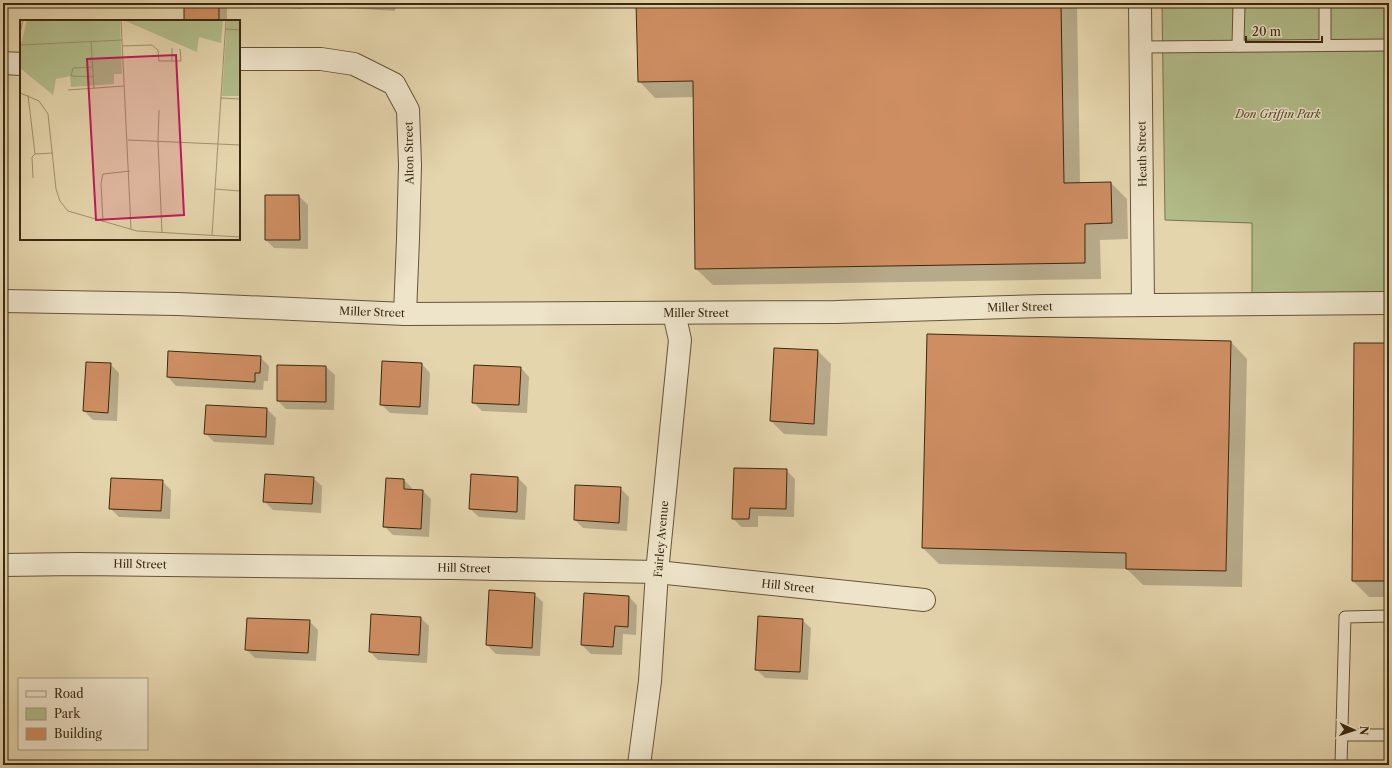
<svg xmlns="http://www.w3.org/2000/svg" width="1392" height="768" font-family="'Libre Caslon Text',serif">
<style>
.green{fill:#b2be8b;stroke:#76744d}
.shadow{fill:#0003}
.building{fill:#ce8e62;stroke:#3b290f}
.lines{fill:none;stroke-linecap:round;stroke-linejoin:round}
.lane-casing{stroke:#665436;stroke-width:13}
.street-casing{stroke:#665436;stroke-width:24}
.lane{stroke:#eee4ca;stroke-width:11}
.street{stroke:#eee4ca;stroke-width:22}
.labels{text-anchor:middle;stroke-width:3;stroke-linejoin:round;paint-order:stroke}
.park-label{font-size:11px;font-style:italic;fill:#534728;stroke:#eee4ca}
.street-label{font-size:11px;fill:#3b290f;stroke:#eee4ca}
.inset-road{fill:none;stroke:#a1906e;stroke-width:1}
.view{fill:#c2185b;fill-opacity:0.15;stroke:#c2185b;stroke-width:2}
.inset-edge{fill:none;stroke:#3b290f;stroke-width:2}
</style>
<rect width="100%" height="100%" fill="#e5d5ad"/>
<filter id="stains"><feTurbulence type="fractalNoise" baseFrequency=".005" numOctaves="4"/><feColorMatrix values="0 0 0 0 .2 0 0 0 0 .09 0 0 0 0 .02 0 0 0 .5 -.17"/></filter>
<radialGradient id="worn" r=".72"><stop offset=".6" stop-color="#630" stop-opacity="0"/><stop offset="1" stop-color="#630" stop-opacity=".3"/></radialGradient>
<!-- green -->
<polygon class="green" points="1162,3 1389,3 1389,294 1252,293 1252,223 1165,220"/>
<!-- shadow -->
<g class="shadow">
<rect x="185" y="3" width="42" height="18"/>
<polygon points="269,3 304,3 303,9 273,7"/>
<polygon points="340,3 396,3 395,11 346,8"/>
<polygon points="637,3 1077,3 1080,183 1111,183 1127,199 1128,239 1100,240 1101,279 713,285 696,269 694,97 655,98 639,81"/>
<polygon points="299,196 308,205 308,249 274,248 266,240"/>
<polygon points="928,335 1231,342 1247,359 1242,587 1143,585 1127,569 939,564 923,548"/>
<polygon points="1389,344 1389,597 1369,597 1353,581"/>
<polygon points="818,351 831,364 827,436 784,434 771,421"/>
<polygon points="260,357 269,366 268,381 264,381 263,390 176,386 168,377"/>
<polygon points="110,364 119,373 117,421 93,420 84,411"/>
<polygon points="422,364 430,373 428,415 390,413 381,404"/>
<polygon points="326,367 335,375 334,410 286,409 278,401"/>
<polygon points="521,368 529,377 527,413 482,411 473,402"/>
<polygon points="206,406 267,409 276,418 274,445 214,442 205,433"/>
<polygon points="786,470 795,479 794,517 758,516 758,527 741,527 733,518"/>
<polygon points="313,478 322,486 321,513 273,510 264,501"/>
<polygon points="518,478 527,487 525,520 479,517 470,509"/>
<polygon points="404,480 412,488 412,490 423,491 431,499 429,537 393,535 384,526"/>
<polygon points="162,481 171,490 170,519 119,517 110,508"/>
<polygon points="620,488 629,497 627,531 583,528 575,520"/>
<polygon points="534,594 543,602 540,656 496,654 487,645"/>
<polygon points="629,597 637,605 636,635 623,634 622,655 591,654 582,645"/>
<polygon points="421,618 429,626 427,663 378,660 370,652"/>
<polygon points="802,620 811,628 808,680 765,678 756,669"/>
<polygon points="309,621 318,630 316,661 255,658 247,650"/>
</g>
<!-- building -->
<g class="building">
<rect x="184" y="3" width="35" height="18"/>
<polygon points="636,3 1061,3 1064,183 1111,182 1112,223 1085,224 1085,263 695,269 693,81 638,82"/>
<polygon points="265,195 299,195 300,240 265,240"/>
<polygon points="927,334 1231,341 1226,571 1126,569 1126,553 922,548"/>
<polygon points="1354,343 1389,343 1389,581 1352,581"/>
<polygon points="774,348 818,350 814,424 770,421"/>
<polygon points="168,351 261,356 260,373 255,373 255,382 167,377"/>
<polygon points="382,361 422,363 420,407 380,405"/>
<polygon points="86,362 111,363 108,413 83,411"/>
<polygon points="277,365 326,366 326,402 277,401"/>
<polygon points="474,365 521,367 519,405 472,403"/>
<polygon points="206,405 267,408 266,437 204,434"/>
<polygon points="734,468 787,469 786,509 750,508 749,519 732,519"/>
<polygon points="265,474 314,477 312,504 263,502"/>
<polygon points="471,474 518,477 517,512 469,509"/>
<polygon points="111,478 163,480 161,511 109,509"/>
<polygon points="386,478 404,479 404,489 423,490 421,529 383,527"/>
<polygon points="575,485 621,487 619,523 574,520"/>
<polygon points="489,590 535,593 532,648 486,645"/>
<polygon points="584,593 629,596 628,627 615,626 613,647 581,645"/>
<polygon points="371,614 421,617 419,655 369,652"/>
<polygon points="758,616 803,619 800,672 755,670"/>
<polygon points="247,618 310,620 308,653 245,650"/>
</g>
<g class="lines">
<defs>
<g id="lane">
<polyline points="1325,45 1325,3"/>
<polyline points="1238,46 1239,3"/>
<polyline points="1141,47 1389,45"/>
<polyline points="1342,735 1389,735"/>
<polyline points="1341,765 1345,617 1389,616"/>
</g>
<g id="street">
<polyline points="1140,3 1143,305"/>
<polyline points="239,59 321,59 354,64 394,84 408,110 410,165 408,239 405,314"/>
<polyline points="3,63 21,64"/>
<polyline points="3,301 178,304 405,314 836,312 1044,306 1389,303"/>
<polyline points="3,565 78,564 452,568 657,572 924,600"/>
<polyline points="639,765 650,681 657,572 680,340 674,313"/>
</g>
</defs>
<!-- lane casing -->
<use href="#lane" class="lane-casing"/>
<!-- street casing -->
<use href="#street" class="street-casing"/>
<!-- lane -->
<use href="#lane" class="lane"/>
<!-- street -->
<use href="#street" class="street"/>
</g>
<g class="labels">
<!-- park labels -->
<g class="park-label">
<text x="1278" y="118">Don Griffin Park</text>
</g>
<!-- street labels -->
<g class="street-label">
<text transform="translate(409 153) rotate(-91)" y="4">Alton Street</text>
<text transform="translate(1142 154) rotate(-91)" y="4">Heath Street</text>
<text transform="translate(1020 307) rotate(-1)" y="4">Miller Street</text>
<text transform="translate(372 312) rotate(2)" y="4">Miller Street</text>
<text x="696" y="317">Miller Street</text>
<text transform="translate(661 539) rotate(-85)" y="4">Fairley Avenue</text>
<text transform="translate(140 564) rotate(1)" y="4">Hill Street</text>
<text transform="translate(464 568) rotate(1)" y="4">Hill Street</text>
<text transform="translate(788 586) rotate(6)" y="4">Hill Street</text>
</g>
</g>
<!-- overview -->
<g transform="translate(20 20)">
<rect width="220" height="220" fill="#e5d5ad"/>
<path d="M7 0H100L102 54H94V64L51 67 50 56 36 59 33 75 0 48V28ZM103 0H203L201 23 179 17 177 32ZM207 0H220V76H202Z" fill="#b2be8b"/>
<path class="inset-road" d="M101 0 111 209M205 9 220 10M0 13 3 0M71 22 74 68M0 25 102 20M102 26 132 25 138 30 139 41H161L160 29M152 28V41M73 47 53 48 51 56 74 57M48 70 104 66M0 73 19 81 28 94 36 169 40 181 48 191 117 211 220 217M8 75 15 134 33 133M200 78 220 79M139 90 138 121 142 213M108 120 220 125M13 158 12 137 15 134M195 169 220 171M83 202 81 163 83 154 110 151M192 215 206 0"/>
<path class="view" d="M156 35 164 195 76 200 67 39Z"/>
<rect width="220" height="220" class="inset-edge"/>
</g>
<!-- margin -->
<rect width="1392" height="768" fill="none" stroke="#e5d5ad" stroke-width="16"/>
<rect x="4" y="4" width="1384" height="760" fill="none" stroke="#3b290f" stroke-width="2"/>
<rect x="8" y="8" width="1376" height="752" fill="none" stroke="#3b290f"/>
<!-- legend -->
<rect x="18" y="678" width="130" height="72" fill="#eee4ca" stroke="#a6997f"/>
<rect x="26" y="691" width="20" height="6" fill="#eee4ca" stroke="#a6997f"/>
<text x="54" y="698" font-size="12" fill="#3b290f">Road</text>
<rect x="26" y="708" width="20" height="12" fill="#b2be8b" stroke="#a6997f"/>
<text x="54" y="718" font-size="12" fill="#3b290f">Park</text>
<rect x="26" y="728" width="20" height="12" fill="#ce8e62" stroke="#a6997f"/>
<text x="54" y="738" font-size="12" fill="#3b290f">Building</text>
<!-- north arrow -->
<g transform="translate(1354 730) rotate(93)" stroke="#eee4ca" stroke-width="3" paint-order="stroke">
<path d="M0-3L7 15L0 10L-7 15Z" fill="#3b290f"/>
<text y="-6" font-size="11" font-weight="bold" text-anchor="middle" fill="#3b290f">N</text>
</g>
<!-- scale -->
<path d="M1246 36v6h76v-6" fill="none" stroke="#3b290f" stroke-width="2"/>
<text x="1252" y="36" font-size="12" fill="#3b290f" stroke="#eee4ca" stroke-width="3" paint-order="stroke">20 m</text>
<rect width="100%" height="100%" filter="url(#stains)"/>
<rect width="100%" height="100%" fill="url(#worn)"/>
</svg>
